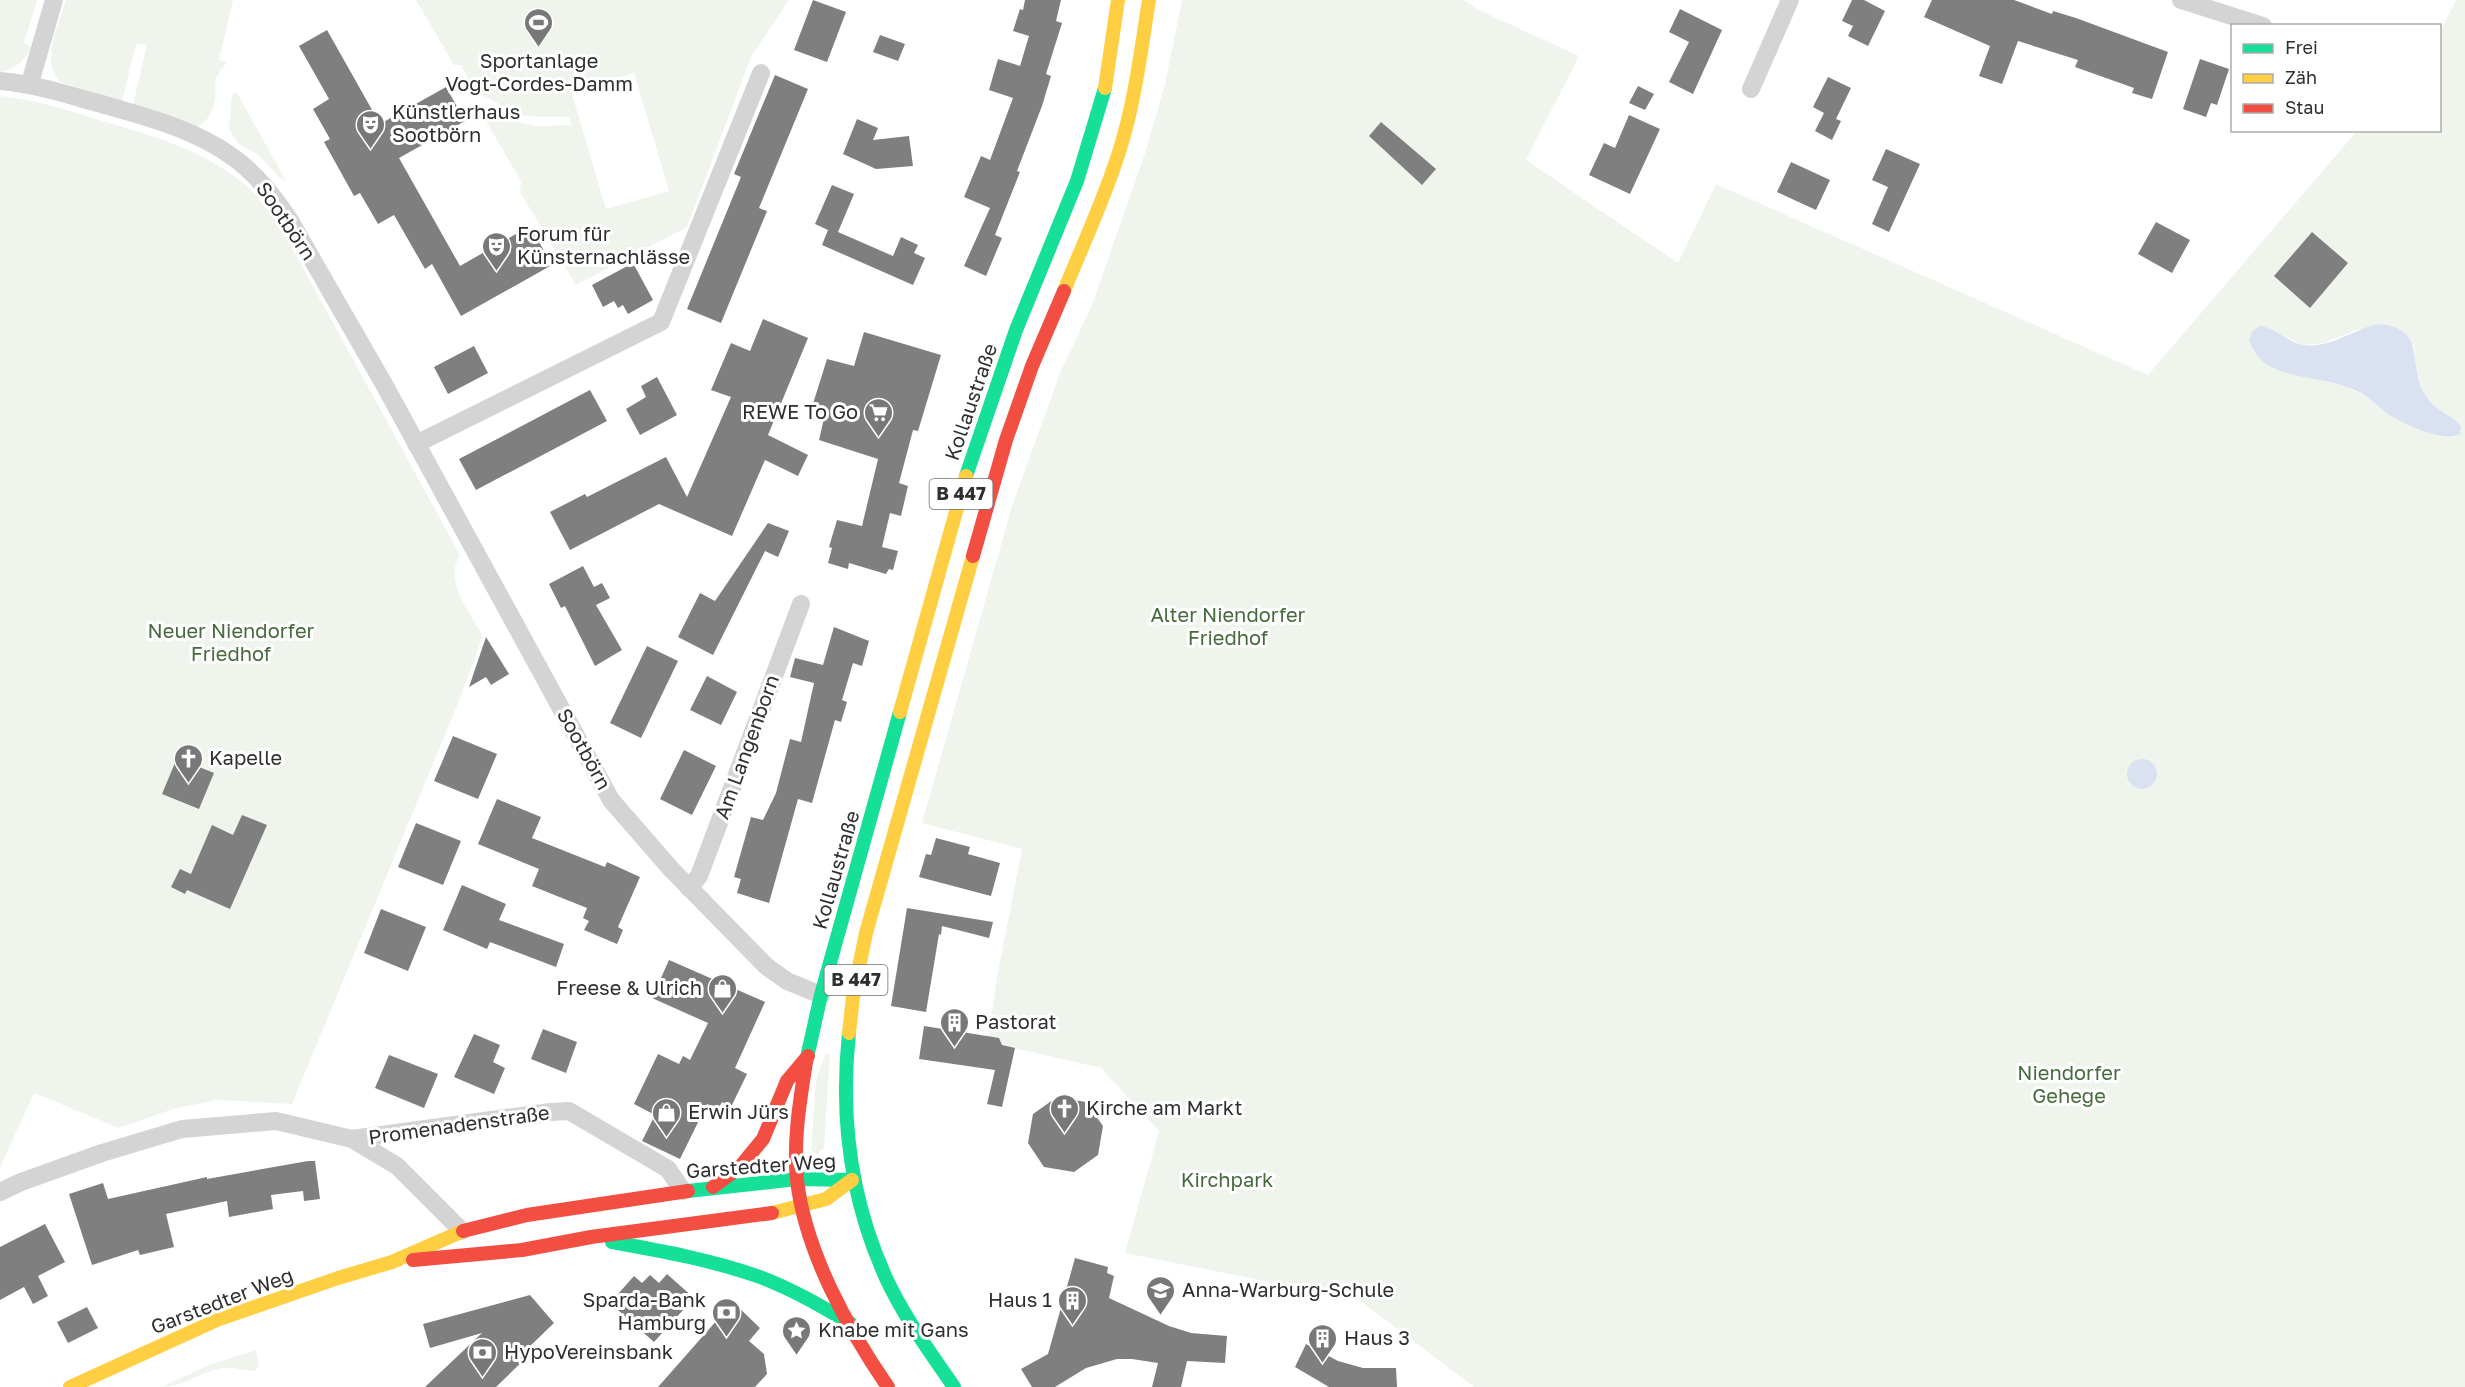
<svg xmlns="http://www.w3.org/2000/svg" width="2465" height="1387" font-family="'Golos Text',sans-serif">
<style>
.green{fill:#eff5ed;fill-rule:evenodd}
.water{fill:#dae2f1}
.building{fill:#7f7f7f}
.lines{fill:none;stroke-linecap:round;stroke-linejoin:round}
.street{stroke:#d4d4d4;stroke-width:18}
.fast{stroke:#16e098;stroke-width:14}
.slow{stroke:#ffcf43;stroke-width:14}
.jam{stroke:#f24e42;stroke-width:14}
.labels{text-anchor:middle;stroke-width:6;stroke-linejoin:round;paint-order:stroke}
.shield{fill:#fff;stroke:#6d6d6d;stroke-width:1.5}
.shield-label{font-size:18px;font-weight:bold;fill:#2f2f2f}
.poi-label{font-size:20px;fill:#2f2f2f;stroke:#fff;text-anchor:start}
.street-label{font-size:20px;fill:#2f2f2f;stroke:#fff}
.park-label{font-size:20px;fill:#476a3d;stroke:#fff}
</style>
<rect width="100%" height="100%" fill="#fff"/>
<!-- green -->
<g class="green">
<path d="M0 0H37L24 43 32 48C23 60 16 70 0 72Z"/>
<path d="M66 0H233L219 60 227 62 215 79C217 98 215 118 196 128L133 105 147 45 136 44 122 102 60 82C40 60 59 25 66 0Z"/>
<path d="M416 0H789L751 57 687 227 576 285 520 192 521 181 486 121 485 110 512 121 536 126 572 125 569 117C552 116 532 119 515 113 501 107 491 97 476 93L461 65H454ZM634 73 669 191 606 209 571 91Z"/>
<path d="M1182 0H1463L1483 12 1579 56 1526 160 1678 263 1716 184 2148 375 2357 131 2440 130V31L2456 0H2465V1387H1474L1359 1300 1125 1253 1159 1131 1101 1068 988 1042 997 977 1022 849 922 823 1012 506 1060 373 1092 305 1145 153 1165 84ZM2265 327 2303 345 2324 343 2359 329 2414 346C2416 366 2417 393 2435 406 2447 416 2454 416 2461 431L2455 437 2437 436 2393 417 2367 397 2348 387 2285 372Z"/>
<polygon points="236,91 286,181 279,177 260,156 238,143 229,129 231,102 233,94"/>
<path d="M0 96C37 100 71 111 106 122 153 136 200 149 239 180 255 192 266 208 279 224L460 555C443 581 470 612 483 636L459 701 292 1104 217 1100 173 1109 119 1128 34 1093 0 1168Z"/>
<polygon points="826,1053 830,1055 824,1148 817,1154 811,1150 816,1080"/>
<path d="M256 1350 259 1365 255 1371C242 1371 232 1365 218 1369 196 1374 184 1387 161 1387L212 1364Z"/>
</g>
<!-- water -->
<g class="water">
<path d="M2377 324C2429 327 2406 366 2426 396 2434 410 2451 414 2461 426L2460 434C2446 444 2405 424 2391 416 2379 408 2370 397 2357 391 2331 378 2290 379 2268 365 2260 360 2252 350 2249 340L2252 332 2259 326C2275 327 2287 342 2303 345 2328 349 2353 330 2377 324Z"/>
<circle cx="2142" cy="774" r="15"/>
</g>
<!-- building -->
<g class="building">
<polygon points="813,0 846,12 827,62 794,50"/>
<polygon points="1025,0 1061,0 1056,21 1062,23 1046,74 1051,76 1042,106 1017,171 1020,172 995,235 1002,238 986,276 964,266 990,208 964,197 981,156 990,160 1013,98 989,90 998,59 1020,66 1029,36 1013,31 1020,9 1023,10"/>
<polygon points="1852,0 1864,0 1885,11 1868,46 1848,36 1853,26 1842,21"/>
<polygon points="1932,0 2014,0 2052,14 2053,11 2076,18 2168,52 2152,99 2132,93 2134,88 2075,67 2078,60 2018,41 2002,84 1979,76 1990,46 1924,17"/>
<polygon points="1680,9 1722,30 1693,94 1669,82 1689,42 1669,32"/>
<polygon points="327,30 380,124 446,87 465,121 399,158 460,266 530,226 552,265 461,316 432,264 425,269 394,215 378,224 360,193 354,196 324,142 330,139 313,109 329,99 299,46"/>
<polygon points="880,35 905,44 898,61 873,52"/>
<polygon points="2200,59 2229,69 2217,105 2211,103 2206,117 2183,109"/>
<polygon points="775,75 808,89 759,208 767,211 721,323 687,309 741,177 734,174"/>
<polygon points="1828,77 1851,88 1836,119 1841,121 1832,140 1815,131 1824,113 1813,107"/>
<polygon points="1638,86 1654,94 1645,110 1629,103"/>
<polygon points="1629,115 1660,129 1630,194 1589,175 1604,143 1615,148"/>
<polygon points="857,119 878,128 873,140 909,136 913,166 876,169 843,154"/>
<polygon points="1381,122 1436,169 1422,185 1369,136"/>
<polygon points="1886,149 1920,164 1889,232 1872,224 1888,187 1872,180"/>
<polygon points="1791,162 1830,180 1816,210 1777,192"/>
<polygon points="832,185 854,194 838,232 893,256 901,237 918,245 914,253 925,258 913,285 822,245 828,230 815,224"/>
<polygon points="2156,222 2190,240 2172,273 2138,254"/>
<polygon points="2312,232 2348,263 2310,308 2274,276"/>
<polygon points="633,263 653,300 628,314 623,305 618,308 614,301 603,307 592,285"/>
<polygon points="763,319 808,338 768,435 808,455 798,476 765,460 732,536 659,504 570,550 550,512 585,494 587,497 666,457 687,497 731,397 711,390 731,343 750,351"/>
<polygon points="864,332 941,355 918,431 913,430 899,483 908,486 901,516 890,513 882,547 898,551 893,570 889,569 886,574 849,563 848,569 828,563 832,548 829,547 837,520 862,526 878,459 819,440 825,414 811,410 827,359 854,366"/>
<polygon points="474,346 488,373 448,394 434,367"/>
<polygon points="657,377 677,415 640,435 626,409 646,397 641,386"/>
<polygon points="590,390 607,421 476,490 459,459"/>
<polygon points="768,523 789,531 778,557 765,551 713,655 678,637 700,593 715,601"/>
<polygon points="583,566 594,587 602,583 610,598 596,605 622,650 595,666 565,606 561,608 549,584"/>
<polygon points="834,627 869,641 862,666 853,663 842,700 847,702 841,722 835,720 812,803 798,799 769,903 737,893 741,879 734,877 751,817 763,820 776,793 790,739 801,742 814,683 790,677 795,658 823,665"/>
<polygon points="486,637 509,674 491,685 486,677 469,687"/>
<polygon points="647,646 678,661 641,738 610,723"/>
<polygon points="707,676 737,692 721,725 690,710"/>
<polygon points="453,736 497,754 478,799 434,781"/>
<polygon points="684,750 716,766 692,815 660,799"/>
<polygon points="177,758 214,773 199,809 162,794"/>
<polygon points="497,799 541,817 532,838 605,867 607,862 640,877 618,927 623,930 617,944 584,930 589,921 583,918 587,908 532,886 539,869 478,844"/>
<polygon points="242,815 267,825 230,909 187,890 185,894 171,887 180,869 191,874 212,825 233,835"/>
<polygon points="416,823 461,841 443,885 398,867"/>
<polygon points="936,838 970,847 968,854 1000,863 991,896 919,877 926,854 931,855"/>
<polygon points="462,885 506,904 499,920 564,944 556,967 490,942 487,949 443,930"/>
<polygon points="907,908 993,922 989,938 942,926 941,935 939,934 926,1012 891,1006"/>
<polygon points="381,909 426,927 408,971 364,953"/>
<polygon points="669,960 765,1002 735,1068 747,1074 731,1107 722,1102 718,1109 707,1104 680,1159 642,1141 655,1115 634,1104 658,1054 679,1064 683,1056 690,1060 708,1023 652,998"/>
<polygon points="924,1026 993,1037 999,1038 1002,1045 1015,1048 1002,1107 987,1104 995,1070 919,1059"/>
<polygon points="543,1029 577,1042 566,1073 531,1059"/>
<polygon points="474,1034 500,1045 493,1062 505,1068 494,1094 454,1077"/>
<polygon points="389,1055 438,1074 424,1108 375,1088"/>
<polygon points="1057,1097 1086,1102 1103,1126 1098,1155 1074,1172 1044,1167 1028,1143 1033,1114"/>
<polygon points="308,1161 315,1161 320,1199 304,1201 303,1191 271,1195 273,1209 229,1217 227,1201 166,1214 174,1247 140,1255 138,1250 92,1265 69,1194 103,1183 108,1199 207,1177 207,1179"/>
<polygon points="45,1224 65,1262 38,1276 48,1296 33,1304 24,1287 0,1300 0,1247"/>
<polygon points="1075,1258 1108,1267 1107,1273 1114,1276 1109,1298 1169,1326 1191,1333 1227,1336 1225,1363 1187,1361 1181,1387 1152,1387 1158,1363 1132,1359 1117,1359 1086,1368 1055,1387 1032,1387 1021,1369 1048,1354"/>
<polygon points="667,1274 694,1298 654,1342 610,1303 634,1276 642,1283 650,1275 659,1283"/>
<polygon points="530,1295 554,1323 526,1350 530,1354 496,1387 425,1387 482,1333 430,1348 423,1324"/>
<polygon points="733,1302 760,1328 749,1341 764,1354 767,1374 755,1387 658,1387"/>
<polygon points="87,1307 98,1328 68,1343 57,1322"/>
<polygon points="1306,1344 1338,1361 1363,1368 1396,1368 1397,1387 1329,1387 1295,1367"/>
</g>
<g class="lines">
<!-- street -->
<g class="street">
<polyline points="2181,0 2263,26"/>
<path d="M0 81C34 84 65 94 98 103 143 116 192 128 230 155 255 172 273 195 289 219L385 386 611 800 671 869 766 966 787 981 821 995"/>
<polyline points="30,83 54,0"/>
<polyline points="1751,89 1790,0"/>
<polyline points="416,444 661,322 761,73"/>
<polyline points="689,888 699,876 801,604"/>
<polyline points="352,1139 550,1112 569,1111 668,1169 683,1191"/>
<polyline points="0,1192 21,1182 102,1153 182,1129 276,1121 352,1139 397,1166 462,1231"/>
</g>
<!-- fast -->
<g class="fast">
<polyline points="966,476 1016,330 1077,181 1105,88"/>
<path d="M849 1033C840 1117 851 1201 886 1278 904 1317 930 1352 954 1387"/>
<polyline points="806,1062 821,995 900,712"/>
<polyline points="688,1191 797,1179 852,1180"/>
<path d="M612 1242C662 1251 712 1260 760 1277 792 1289 821 1306 850 1323"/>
</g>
<!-- slow -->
<g class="slow">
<polyline points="1105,88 1118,0"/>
<path d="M1064 291C1083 244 1105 198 1120 149 1135 101 1141 50 1149 0"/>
<polyline points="900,712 966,476"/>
<polyline points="849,1033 853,997 866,933 973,556"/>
<polyline points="772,1213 826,1199 852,1180"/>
<polyline points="70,1387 217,1320 338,1278 392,1262 463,1231"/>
</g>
<!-- jam -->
<g class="jam">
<polyline points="973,556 1006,440 1032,366 1064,291"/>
<path d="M806 1062C800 1100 793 1141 797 1180 805 1251 848 1329 888 1387"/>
<polyline points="713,1187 740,1167 763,1139 787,1081 808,1056"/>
<polyline points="463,1231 527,1215 688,1191"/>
<polyline points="413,1260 522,1250 591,1237 772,1213"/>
</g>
</g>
<!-- icons -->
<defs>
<symbol id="stadium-pin" viewBox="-11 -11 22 30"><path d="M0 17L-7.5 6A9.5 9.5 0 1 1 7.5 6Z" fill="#787878" stroke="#fff"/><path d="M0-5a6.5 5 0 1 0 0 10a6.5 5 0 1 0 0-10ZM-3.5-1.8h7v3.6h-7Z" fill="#fff"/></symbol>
<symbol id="theatre-pin" viewBox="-11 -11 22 30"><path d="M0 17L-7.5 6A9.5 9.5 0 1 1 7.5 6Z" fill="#787878" stroke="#fff"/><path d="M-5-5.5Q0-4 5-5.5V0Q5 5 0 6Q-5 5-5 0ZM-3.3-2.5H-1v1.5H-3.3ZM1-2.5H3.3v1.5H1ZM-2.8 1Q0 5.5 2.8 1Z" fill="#fff"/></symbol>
<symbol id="supermarket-pin" viewBox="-11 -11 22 30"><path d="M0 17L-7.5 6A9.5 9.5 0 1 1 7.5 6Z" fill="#787878" stroke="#fff"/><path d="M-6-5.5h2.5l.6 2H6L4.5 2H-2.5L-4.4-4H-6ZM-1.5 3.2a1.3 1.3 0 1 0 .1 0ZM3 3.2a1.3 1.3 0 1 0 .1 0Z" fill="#fff"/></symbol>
<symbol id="church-pin" viewBox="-11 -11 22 30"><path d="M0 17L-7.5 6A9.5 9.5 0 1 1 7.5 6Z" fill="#787878" stroke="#fff"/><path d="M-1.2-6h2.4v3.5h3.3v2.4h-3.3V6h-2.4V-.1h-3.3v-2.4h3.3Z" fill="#fff"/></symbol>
<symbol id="shop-pin" viewBox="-11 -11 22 30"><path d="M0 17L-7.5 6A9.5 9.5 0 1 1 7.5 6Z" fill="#787878" stroke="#fff"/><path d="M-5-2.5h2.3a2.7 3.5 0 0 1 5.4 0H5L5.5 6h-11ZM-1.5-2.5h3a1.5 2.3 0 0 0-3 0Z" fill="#fff"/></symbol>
<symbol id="building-pin" viewBox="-11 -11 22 30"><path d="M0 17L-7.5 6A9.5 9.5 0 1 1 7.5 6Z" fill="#787878" stroke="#fff"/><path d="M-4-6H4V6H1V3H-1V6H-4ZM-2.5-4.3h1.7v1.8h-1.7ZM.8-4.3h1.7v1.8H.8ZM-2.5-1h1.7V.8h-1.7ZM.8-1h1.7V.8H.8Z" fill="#fff"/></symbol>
<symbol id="school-pin" viewBox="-11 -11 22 30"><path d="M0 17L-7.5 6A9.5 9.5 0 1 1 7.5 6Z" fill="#787878" stroke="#fff"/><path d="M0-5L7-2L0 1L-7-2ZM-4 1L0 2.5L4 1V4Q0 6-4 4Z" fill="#fff"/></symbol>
<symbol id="bank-pin" viewBox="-11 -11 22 30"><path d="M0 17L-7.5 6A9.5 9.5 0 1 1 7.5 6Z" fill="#787878" stroke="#fff"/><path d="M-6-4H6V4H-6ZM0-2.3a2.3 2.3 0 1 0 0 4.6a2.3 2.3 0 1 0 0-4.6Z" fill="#fff"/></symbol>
<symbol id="sight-pin" viewBox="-11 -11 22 30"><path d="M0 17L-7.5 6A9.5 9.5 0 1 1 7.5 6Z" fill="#787878" stroke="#fff"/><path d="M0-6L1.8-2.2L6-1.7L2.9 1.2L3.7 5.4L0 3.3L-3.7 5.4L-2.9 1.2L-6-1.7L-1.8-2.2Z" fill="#fff"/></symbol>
</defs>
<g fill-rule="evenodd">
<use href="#stadium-pin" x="522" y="6" width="33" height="45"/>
<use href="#theatre-pin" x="354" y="108" width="33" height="45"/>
<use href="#theatre-pin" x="480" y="230" width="33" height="45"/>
<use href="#supermarket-pin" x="862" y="396" width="33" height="45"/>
<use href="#church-pin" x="172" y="742" width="33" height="45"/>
<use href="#shop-pin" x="706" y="972" width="33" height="45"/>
<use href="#building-pin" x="938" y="1006" width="33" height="45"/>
<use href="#church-pin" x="1048" y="1092" width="33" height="45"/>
<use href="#shop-pin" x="650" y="1096" width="33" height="45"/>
<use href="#school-pin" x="1144" y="1274" width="33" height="45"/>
<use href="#building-pin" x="1056" y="1284" width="33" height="45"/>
<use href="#bank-pin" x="710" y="1296" width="33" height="45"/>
<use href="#sight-pin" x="780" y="1314" width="33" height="45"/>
<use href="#building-pin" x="1306" y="1322" width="33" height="45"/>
<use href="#bank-pin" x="466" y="1336" width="33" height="45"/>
</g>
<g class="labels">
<!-- shield labels -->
<g class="shield">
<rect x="929.5" y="479" width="63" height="30" rx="4.5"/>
<rect x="824.5" y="965" width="63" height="30" rx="4.5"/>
</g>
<g class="shield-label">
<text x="961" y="500">B 447</text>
<text x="856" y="986">B 447</text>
</g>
<!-- poi labels -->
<g class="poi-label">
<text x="539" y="68" text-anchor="middle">Sportanlage<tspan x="539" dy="23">Vogt-Cordes-Damm</tspan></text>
<text x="392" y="119">Künstlerhaus<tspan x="392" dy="23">Sootbörn</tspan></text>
<text x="517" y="241">Forum für<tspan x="517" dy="23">Künsternachlässe</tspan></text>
<text x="858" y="419" text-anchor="end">REWE To Go</text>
<text x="209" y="765">Kapelle</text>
<text x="702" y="995" text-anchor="end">Freese &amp; Ulrich</text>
<text x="975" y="1029">Pastorat</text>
<text x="1086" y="1115">Kirche am Markt</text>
<text x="688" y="1119">Erwin Jürs</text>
<text x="1182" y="1297">Anna-Warburg-Schule</text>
<text x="706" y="1307" text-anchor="end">Sparda-Bank<tspan x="706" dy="23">Hamburg</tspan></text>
<text x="1052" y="1307" text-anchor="end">Haus 1</text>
<text x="818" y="1337">Knabe mit Gans</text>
<text x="1344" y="1345">Haus 3</text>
<text x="504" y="1359">HypoVereinsbank</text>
</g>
<!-- street labels -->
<g class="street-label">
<text transform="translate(286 221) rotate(56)" y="7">Sootbörn</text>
<text transform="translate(971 402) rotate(-71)" y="7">Kollaustraße</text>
<text transform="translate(747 747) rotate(-70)" y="7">Am Langenborn</text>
<text transform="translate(584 749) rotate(61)" y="7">Sootbörn</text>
<text transform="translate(836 870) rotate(-74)" y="7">Kollaustraße</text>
<text transform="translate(459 1125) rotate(-8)" y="7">Promenadenstraße</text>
<text transform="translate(761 1166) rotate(-4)" y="7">Garstedter Weg</text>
<text transform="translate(222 1301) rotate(-21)" y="7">Garstedter Weg</text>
</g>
<!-- park labels -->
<g class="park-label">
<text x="1228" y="622">Alter Niendorfer<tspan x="1228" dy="23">Friedhof</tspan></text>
<text x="231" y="638">Neuer Niendorfer<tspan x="231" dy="23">Friedhof</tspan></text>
<text x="2069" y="1080">Niendorfer<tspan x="2069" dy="23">Gehege</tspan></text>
<text x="1227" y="1187">Kirchpark</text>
</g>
</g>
<!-- legend -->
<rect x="2231" y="24" width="210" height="108" fill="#ffffff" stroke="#acacac" stroke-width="1.5"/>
<rect x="2243" y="44" width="30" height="9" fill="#16e098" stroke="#acacac" stroke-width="1.5"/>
<text x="2285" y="54" font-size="18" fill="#2f2f2f">Frei</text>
<rect x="2243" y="74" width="30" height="9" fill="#ffcf43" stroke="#acacac" stroke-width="1.5"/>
<text x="2285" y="84" font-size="18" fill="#2f2f2f">Zäh</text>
<rect x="2243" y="104" width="30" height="9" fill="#f24e42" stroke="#acacac" stroke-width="1.5"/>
<text x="2285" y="114" font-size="18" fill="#2f2f2f">Stau</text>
</svg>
